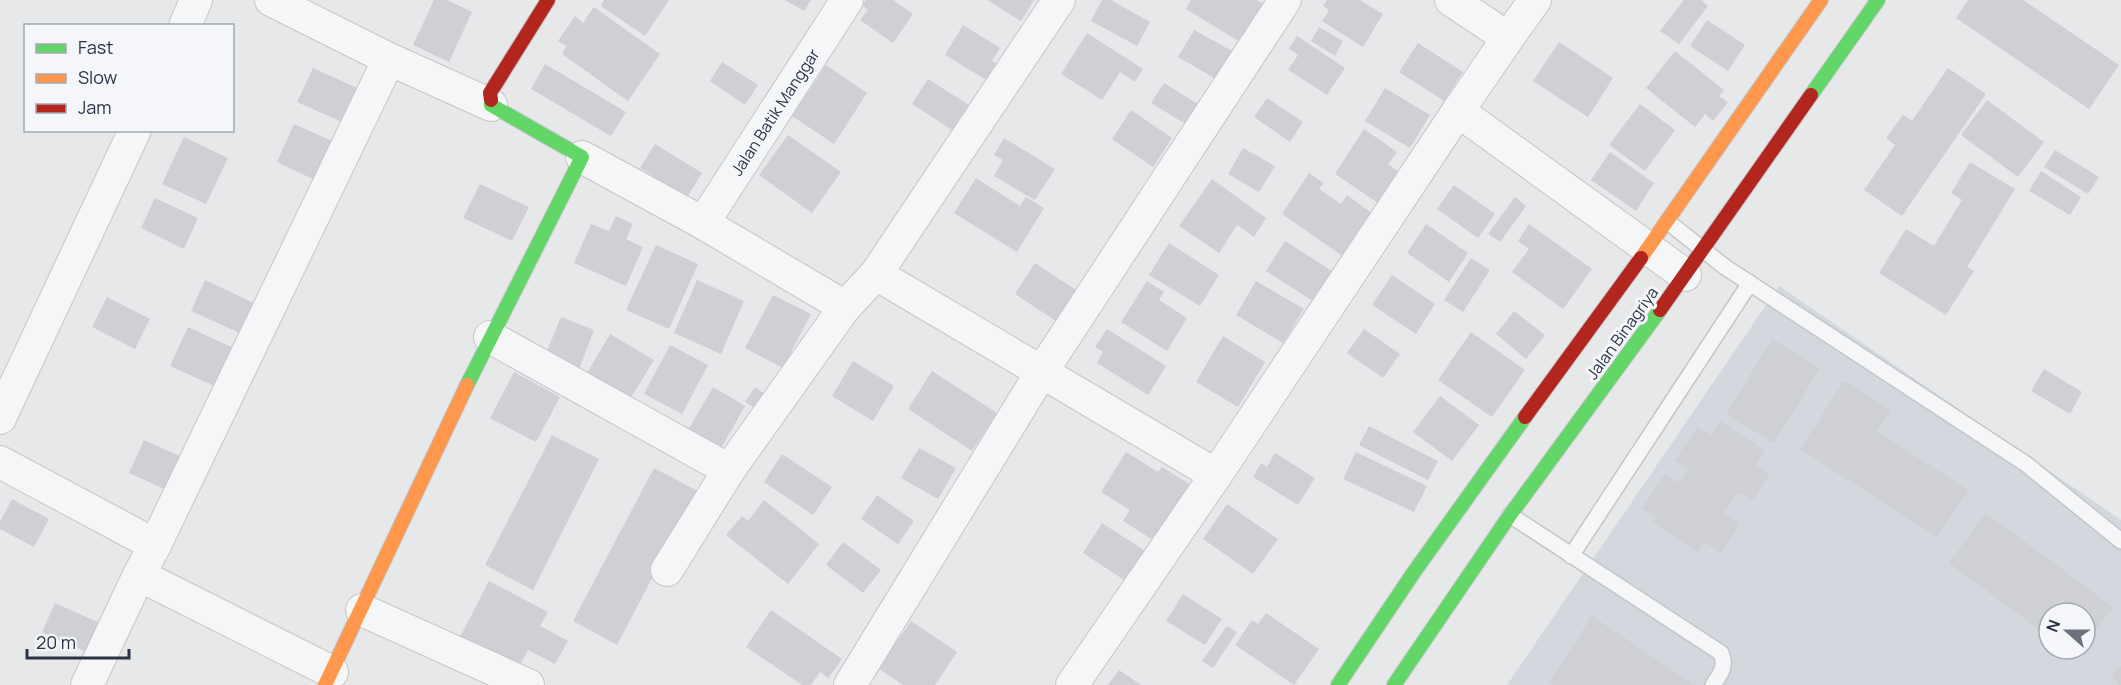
<svg xmlns="http://www.w3.org/2000/svg" width="2121" height="685" font-family="Manrope,sans-serif">
<style>
.built{fill:#d4d7dd;fill-rule:evenodd}
.building{fill:#ced0d3}
.lines{fill:none;stroke-linecap:round;stroke-linejoin:round}
.lane-casing{stroke:#c4c6c8;stroke-width:18}
.street-casing{stroke:#c4c6c8;stroke-width:34}
.fast-casing{stroke:#c4c6c8;stroke-width:16}
.slow-casing{stroke:#c4c6c8;stroke-width:16}
.jam-casing{stroke:#c4c6c8;stroke-width:16}
.lane{stroke:#f5f6f7;stroke-width:15}
.street{stroke:#f5f6f7;stroke-width:32}
.fast{stroke:#63d668;stroke-width:14}
.slow{stroke:#ff974d;stroke-width:14}
.jam{stroke:#b3261e;stroke-width:14}
.labels{text-anchor:middle;stroke-width:6;stroke-linejoin:round;paint-order:stroke}
.street-label{font-size:16px;fill:#2b3445;stroke:#f4f6f9}
</style>
<rect width="100%" height="100%" fill="#e6e8ea"/>
<!-- built -->
<path class="built" d="M1779 286 2121 520V685H1507ZM2049 613H2085V649H2049Z"/>
<!-- building -->
<g class="building">
<polygon points="434,0 447,0 472,12 449,62 413,45"/>
<polygon points="604,0 669,0 645,36 601,6"/>
<polygon points="785,0 811,0 804,11"/>
<polygon points="866,0 893,0 913,14 893,43 860,20 868,10 862,5"/>
<polygon points="987,0 1034,0 1021,21"/>
<polygon points="1102,0 1111,0 1150,22 1137,46 1091,21"/>
<polygon points="1191,0 1257,0 1271,9 1248,47 1186,9"/>
<polygon points="1327,0 1360,0 1383,14 1363,47 1322,21 1329,10 1323,6"/>
<polygon points="1684,0 1701,0 1708,6 1679,44 1660,31"/>
<polygon points="1968,0 2023,0 2119,65 2089,109 1956,18"/>
<polygon points="594,7 660,54 628,101 562,54 567,46 558,41 575,16 583,23"/>
<polygon points="1707,20 1745,45 1728,71 1690,46"/>
<polygon points="963,25 1000,48 992,61 1008,70 998,87 945,55"/>
<polygon points="1319,27 1343,41 1335,56 1311,41"/>
<polygon points="1194,30 1232,51 1216,79 1178,57"/>
<polygon points="1087,33 1143,69 1135,82 1120,72 1102,100 1061,74"/>
<polygon points="1297,36 1345,68 1327,95 1288,70 1298,55 1289,49"/>
<polygon points="1559,42 1613,78 1588,117 1533,81"/>
<polygon points="1418,43 1463,72 1444,101 1399,72"/>
<polygon points="1675,51 1724,90 1719,96 1728,102 1713,121 1705,114 1695,127 1646,88"/>
<polygon points="722,62 758,85 745,105 710,81"/>
<polygon points="545,64 626,112 611,136 531,89"/>
<polygon points="826,65 867,93 834,144 792,116"/>
<polygon points="313,68 357,88 342,122 297,102"/>
<polygon points="1948,68 1986,94 1902,216 1864,190 1895,145 1886,138 1903,115 1912,121"/>
<polygon points="928,79 969,105 952,130 912,104"/>
<polygon points="1164,83 1201,106 1189,126 1151,103"/>
<polygon points="1385,88 1430,115 1410,148 1365,121"/>
<polygon points="1267,98 1303,122 1290,142 1254,117"/>
<polygon points="1987,100 2044,142 2018,177 1961,135"/>
<polygon points="1640,104 1675,130 1645,171 1609,145"/>
<polygon points="1131,110 1172,138 1153,167 1112,139"/>
<polygon points="294,124 339,144 321,183 277,162"/>
<polygon points="1364,129 1397,152 1388,164 1402,174 1381,205 1335,174"/>
<polygon points="788,135 841,172 812,213 759,175"/>
<polygon points="184,137 228,158 206,204 162,184"/>
<polygon points="1004,138 1055,169 1035,200 994,176 1003,160 994,155"/>
<polygon points="655,144 702,173 687,197 640,168"/>
<polygon points="1243,148 1275,166 1259,192 1228,174"/>
<polygon points="2055,150 2099,177 2088,194 2044,167"/>
<polygon points="1610,152 1654,183 1636,211 1591,180"/>
<polygon points="1970,162 2015,189 1967,267 1974,271 1946,315 1879,273 1906,229 1934,246 1962,200 1951,193"/>
<polygon points="2041,171 2081,197 2070,215 2029,191"/>
<polygon points="1309,173 1324,183 1319,189 1341,204 1347,195 1373,214 1344,257 1282,214"/>
<polygon points="976,178 1020,206 1026,197 1044,208 1017,252 954,213"/>
<polygon points="1212,179 1266,218 1254,237 1237,225 1219,253 1179,226"/>
<polygon points="480,184 529,207 512,241 463,218"/>
<polygon points="1454,185 1495,214 1478,238 1437,209"/>
<polygon points="1515,197 1526,206 1500,242 1488,234"/>
<polygon points="155,198 198,218 184,249 141,228"/>
<polygon points="616,216 633,224 626,239 643,247 626,286 574,263 591,224 609,231"/>
<polygon points="1426,224 1468,253 1449,282 1407,253"/>
<polygon points="1529,224 1592,269 1563,309 1512,272 1529,249 1518,241"/>
<polygon points="1285,241 1332,271 1313,301 1266,271"/>
<polygon points="1169,243 1219,275 1200,306 1149,275"/>
<polygon points="656,245 698,264 669,329 626,310"/>
<polygon points="1471,258 1490,270 1463,312 1444,300"/>
<polygon points="1035,263 1076,290 1056,321 1015,294"/>
<polygon points="1392,275 1435,304 1416,334 1372,305"/>
<polygon points="205,280 258,305 244,335 191,311"/>
<polygon points="697,280 744,301 721,354 674,333"/>
<polygon points="1147,281 1164,292 1159,300 1187,318 1167,351 1121,322"/>
<polygon points="1256,281 1304,309 1283,343 1236,315"/>
<polygon points="773,295 811,314 783,368 745,348"/>
<polygon points="107,297 150,319 135,349 92,327"/>
<polygon points="1514,311 1545,335 1526,359 1496,334"/>
<polygon points="561,317 594,330 578,372 544,358"/>
<polygon points="188,327 238,350 221,389 170,366"/>
<polygon points="1107,329 1166,366 1148,395 1097,363 1103,352 1095,347"/>
<polygon points="1364,329 1400,354 1383,378 1347,353"/>
<polygon points="1471,332 1525,370 1492,417 1438,380"/>
<polygon points="610,334 654,360 630,399 587,373"/>
<polygon points="1223,336 1265,362 1238,407 1196,382"/>
<polygon points="1772,339 1820,368 1774,443 1726,414"/>
<polygon points="670,345 708,365 682,414 644,394"/>
<polygon points="853,361 894,386 873,421 832,396"/>
<polygon points="2044,369 2082,392 2070,414 2031,391"/>
<polygon points="932,371 997,413 972,451 908,409"/>
<polygon points="514,372 560,397 536,442 490,418"/>
<polygon points="1844,381 1891,410 1877,431 1968,490 1937,537 1800,449"/>
<polygon points="713,387 745,406 720,450 687,432"/>
<polygon points="755,387 773,400 764,414 745,402"/>
<polygon points="1440,396 1479,425 1452,461 1413,432"/>
<polygon points="1720,421 1765,451 1756,465 1770,473 1752,501 1738,492 1724,513 1740,524 1721,553 1705,542 1698,553 1653,522 1656,518 1642,508 1665,474 1678,483 1688,469 1675,460 1697,427 1711,436"/>
<polygon points="1369,426 1438,461 1428,480 1359,445"/>
<polygon points="552,435 599,459 533,590 485,565"/>
<polygon points="144,440 186,459 171,492 129,473"/>
<polygon points="919,448 956,468 938,499 901,478"/>
<polygon points="1126,452 1158,472 1162,467 1196,488 1161,545 1123,521 1130,510 1101,492"/>
<polygon points="1356,452 1427,486 1414,512 1343,479"/>
<polygon points="1275,453 1315,478 1298,505 1253,477 1261,463 1267,467"/>
<polygon points="782,454 832,487 813,515 764,482"/>
<polygon points="654,468 698,491 617,645 573,621"/>
<polygon points="877,495 914,521 898,544 861,519"/>
<polygon points="12,499 49,519 34,547 0,529 0,522"/>
<polygon points="764,500 819,544 788,584 726,535 742,516 748,521"/>
<polygon points="1227,504 1278,539 1253,574 1203,539"/>
<polygon points="1986,513 2113,607 2085,646 2085,613 2049,613 2049,637 1949,563"/>
<polygon points="1102,523 1150,554 1130,584 1083,553"/>
<polygon points="843,542 881,570 863,593 826,565"/>
<polygon points="489,581 548,612 540,626 568,641 555,664 528,650 515,674 457,643"/>
<polygon points="1183,594 1222,619 1205,645 1166,621"/>
<polygon points="55,603 102,624 89,653 42,632"/>
<polygon points="771,610 842,659 828,678 820,672 811,685 802,685 746,647"/>
<polygon points="1266,613 1319,649 1294,685 1235,645 1252,620 1258,624"/>
<polygon points="1592,616 1695,685 1554,685 1549,682"/>
<polygon points="911,621 957,652 935,685 903,685 879,669 885,661 880,658 895,636 899,639"/>
<polygon points="1227,626 1237,632 1213,668 1202,661"/>
<polygon points="2121,666 2121,685 2120,685 2111,675"/>
<polygon points="1119,670 1141,685 1108,685"/>
</g>
<g class="lines">
<defs>
<g id="lane">
<polyline points="1668,222 1725,267 2026,464 2121,541"/>
<path d="M1510 515 1721 653C1727 667 1720 674 1713 685"/>
<polyline points="1571,556 1750,283"/>
</g>
<g id="street">
<polyline points="271,0 389,59 491,105"/>
<polyline points="1451,0 1508,38 1458,111 1685,275"/>
<polyline points="185,26 196,0"/>
<polyline points="1508,38 1535,0"/>
<polyline points="582,157 703,223 845,307"/>
<polyline points="703,223 847,0"/>
<polyline points="876,274 1216,475"/>
<polyline points="490,337 729,470"/>
<polyline points="0,418 135,130"/>
<polyline points="0,462 155,545 139,575 332,672"/>
<polyline points="155,545 389,59"/>
<polyline points="667,570 729,470 845,307 876,274 1059,0"/>
<polyline points="362,610 528,685"/>
<polyline points="87,685 139,575"/>
<polyline points="850,685 1041,373 1285,0"/>
<polyline points="1072,685 1216,475 1458,111"/>
</g>
<g id="fast">
<polyline points="1811,95 1878,0"/>
<polyline points="467,385 582,157 491,105 491,100"/>
<polyline points="1338,685 1414,572 1525,417"/>
<polyline points="1394,685 1510,515 1660,310"/>
</g>
<g id="slow">
<polyline points="1641,258 1821,0"/>
<polyline points="325,685 467,385"/>
</g>
<g id="jam">
<polyline points="491,100 490,93 548,0"/>
<polyline points="1660,310 1811,95"/>
<polyline points="1525,417 1641,258"/>
</g>
</defs>
<!-- lane casing -->
<use href="#lane" class="lane-casing"/>
<!-- street casing -->
<use href="#street" class="street-casing"/>
<!-- fast casing -->
<use href="#fast" class="fast-casing"/>
<!-- slow casing -->
<use href="#slow" class="slow-casing"/>
<!-- jam casing -->
<use href="#jam" class="jam-casing"/>
<!-- lane -->
<use href="#lane" class="lane"/>
<!-- street -->
<use href="#street" class="street"/>
<!-- fast -->
<use href="#fast" class="fast"/>
<!-- slow -->
<use href="#slow" class="slow"/>
<!-- jam -->
<use href="#jam" class="jam"/>
</g>
<g class="labels">
<!-- street labels -->
<g class="street-label">
<text transform="translate(775 112) rotate(-57)" y="6">Jalan Batik Manggar</text>
<text transform="translate(1622 333) rotate(-54)" y="6">Jalan Binagriya</text>
</g>
</g>
<!-- legend -->
<rect x="24" y="24" width="210" height="108" fill="#f4f6f9" stroke="#a4a8b1" stroke-width="1.5"/>
<rect x="36" y="44" width="30" height="9" fill="#63d668" stroke="#a4a8b1" stroke-width="1.5"/>
<text x="78" y="54" font-size="18" fill="#2b3445">Fast</text>
<rect x="36" y="74" width="30" height="9" fill="#ff974d" stroke="#a4a8b1" stroke-width="1.5"/>
<text x="78" y="84" font-size="18" fill="#2b3445">Slow</text>
<rect x="36" y="104" width="30" height="9" fill="#b3261e" stroke="#a4a8b1" stroke-width="1.5"/>
<text x="78" y="114" font-size="18" fill="#2b3445">Jam</text>
<!-- north arrow -->
<g transform="translate(2067 631) rotate(291)"><circle r="28" fill="#f4f6f9" stroke="#a4a8b1" stroke-width="1.5"/>
<path d="M0-4.5L10 22L0 15L-10 22Z" fill="#6c737f"/>
<text y="-9" font-size="16" font-weight="bold" text-anchor="middle" fill="#2b3445">N</text>
</g>
<!-- scale -->
<path d="M27 649v9h102v-9" fill="none" stroke="#2b3445" stroke-width="3"/>
<text x="36" y="649" font-size="18" fill="#2b3445" stroke="#f4f6f9" stroke-width="4.5" paint-order="stroke">20 m</text>
</svg>
